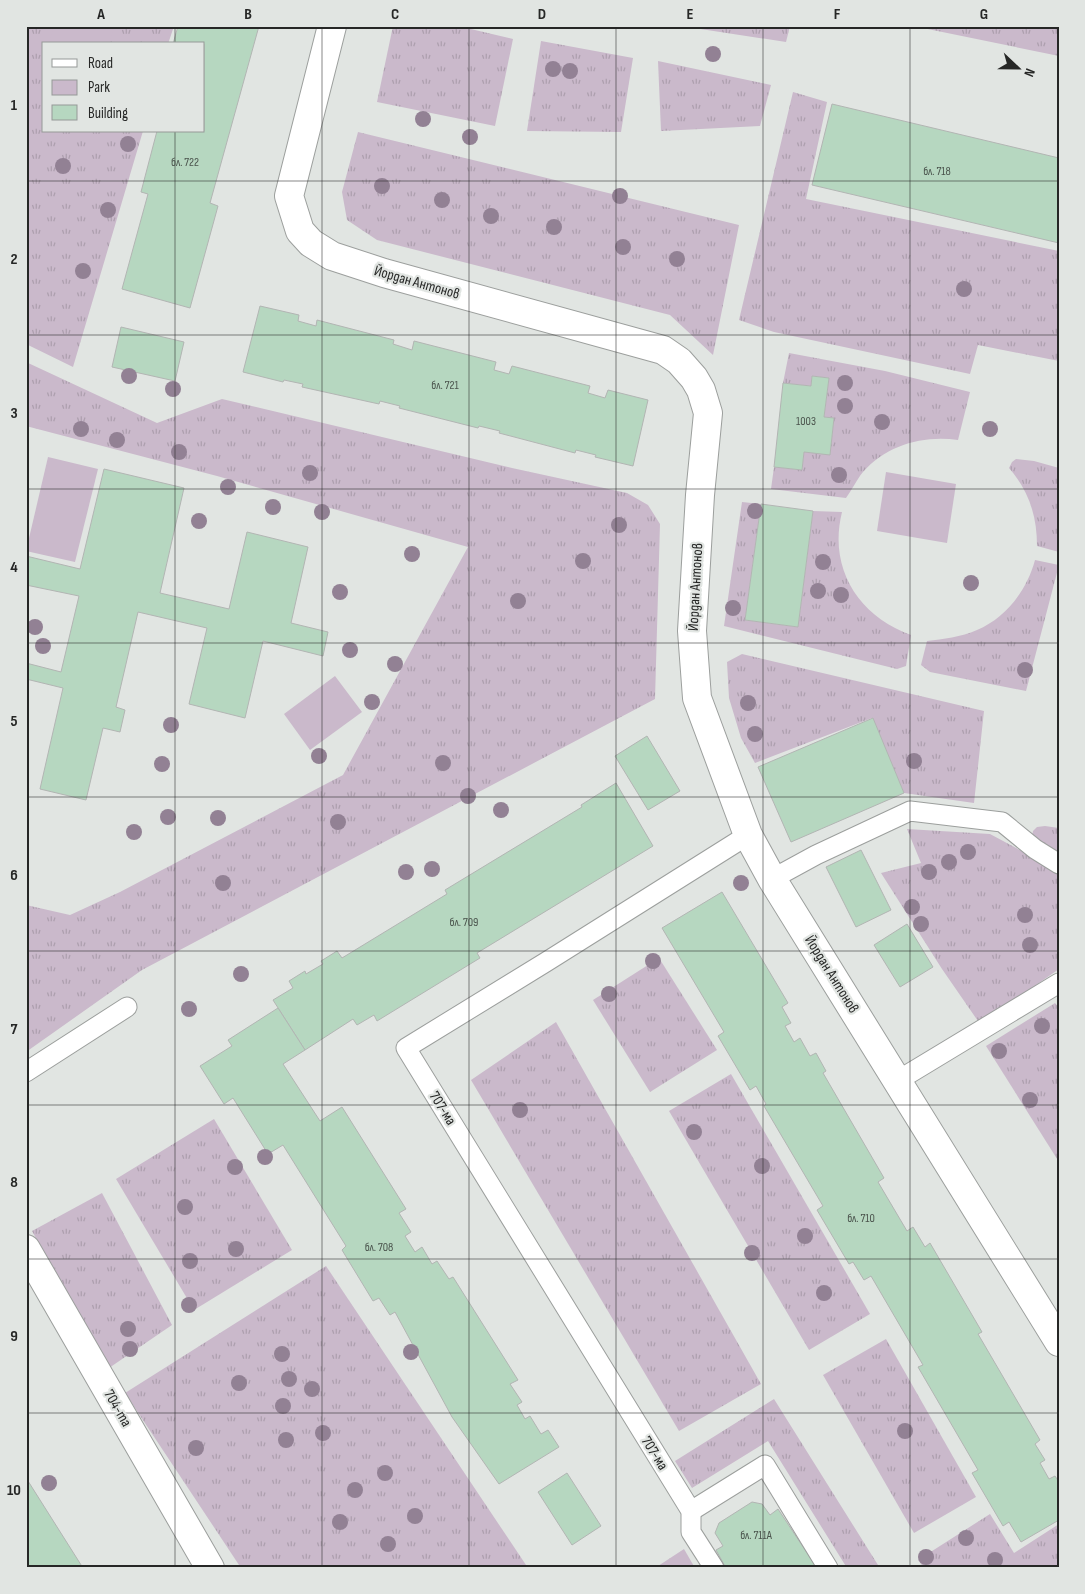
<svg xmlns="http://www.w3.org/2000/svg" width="1085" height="1594" font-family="'Sofia Sans Condensed',sans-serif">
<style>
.grass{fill:url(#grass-tufts)}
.park{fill:#cab9cb}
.building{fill:#b6d7c0;stroke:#b2b5b3}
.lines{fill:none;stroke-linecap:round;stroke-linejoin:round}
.lane-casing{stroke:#9c9f9d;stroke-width:21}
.street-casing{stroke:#9c9f9d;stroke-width:30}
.lane{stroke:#fff;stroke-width:19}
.street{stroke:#fff;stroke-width:28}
.tree{fill:#928194}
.grid{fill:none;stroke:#262726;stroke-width:1;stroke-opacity:0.55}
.labels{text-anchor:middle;stroke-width:4.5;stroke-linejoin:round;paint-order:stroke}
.number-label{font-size:12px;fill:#4a534c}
.street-label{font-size:15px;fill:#262726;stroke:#e1e5e2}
.neatline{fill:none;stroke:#262726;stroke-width:2}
.grid-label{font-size:16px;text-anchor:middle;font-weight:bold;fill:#262726}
</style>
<defs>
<pattern id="grass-tufts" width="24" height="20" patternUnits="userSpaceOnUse" patternTransform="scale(1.25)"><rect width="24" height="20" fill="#cab9cb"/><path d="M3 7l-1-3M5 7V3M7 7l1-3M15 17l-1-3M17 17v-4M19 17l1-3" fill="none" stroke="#ad9fae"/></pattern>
</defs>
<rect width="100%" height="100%" fill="#e1e5e2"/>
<!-- grass -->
<g class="grass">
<polygon points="26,26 174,26 168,44 44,44 44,131 143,131 73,367 26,344"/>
<polygon points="393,26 458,26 513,39 495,126 377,102"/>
<polygon points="681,26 790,26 786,42"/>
<polygon points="913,26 1059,26 1059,56"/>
<polygon points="541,41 633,58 621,132 527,131"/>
<polygon points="658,61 771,85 760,126 661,131"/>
<polygon points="793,92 827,102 806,199 1059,251 1059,361 978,345 970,374 774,332 739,320"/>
<polygon points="358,132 739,225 713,355 670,315 377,240 347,220 342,192"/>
<path d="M789 353 885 371 970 392 958 440C923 435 887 445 863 472 857 479 852 490 846 498L771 489 774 467 802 470 804 452 830 454 834 418 824 417 829 378 812 376 811 386 783 383Z"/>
<polygon points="26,362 157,423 222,399 512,468 627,493 648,505 660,524 655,699 142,970 26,1052 26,905 70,915 120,892 343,775 468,547 217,476 26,426"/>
<path d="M1016 459 1034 461 1059 468V552L1037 546C1037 516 1029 491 1009 468L1012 462Z"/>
<path d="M742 502 761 504 745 620 798 627 813 511 842 512C828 568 858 616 911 635L906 666 897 669 724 626Z"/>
<path d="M1035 560 1059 565 1026 691 930 672 921 665 927 641C943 639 961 637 977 630 1006 618 1027 590 1035 560Z"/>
<polygon points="742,654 984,711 974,803 904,793 872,718 755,763 741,738 729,698 727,662"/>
<polygon points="1045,826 1059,828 1059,855 1032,837 1033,831 1037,827"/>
<polygon points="907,829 990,834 1059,871 1059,969 980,1024 942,969 881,873 921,863"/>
<polygon points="659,958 717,1050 650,1092 593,1000"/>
<polygon points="1055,1003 1059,1008 1059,1162 986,1046"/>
<polygon points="556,1022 761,1384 679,1431 471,1080"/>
<polygon points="731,1074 870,1314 809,1350 669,1111"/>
<polygon points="214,1119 292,1250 194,1310 116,1179"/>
<polygon points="102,1193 172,1325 109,1368 32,1231"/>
<polygon points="326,1266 528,1568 241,1568 125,1393"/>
<polygon points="886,1339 976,1497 914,1533 823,1375"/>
<polygon points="774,1399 878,1565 873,1568 847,1568 768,1441 692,1488 675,1461"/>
<polygon points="990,1514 1014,1553 1059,1524 1059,1568 924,1568 918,1560"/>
<polygon points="684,1549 695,1568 655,1568"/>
</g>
<!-- park -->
<g class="park">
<polygon points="54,26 115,26 109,44 48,44"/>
<polygon points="48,457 98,469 75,562 26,551"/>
<polygon points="886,472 956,484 947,543 877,531"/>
<polygon points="335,676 362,712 310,750 284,714"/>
</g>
<!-- building -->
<g class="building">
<polygon points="178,26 259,26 210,203 218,206 190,308 122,289 148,194 141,192 157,131 204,131 204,44 173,44"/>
<polygon points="832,104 1059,158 1059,243 812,185"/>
<polygon points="260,306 299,315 298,321 316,326 317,320 394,340 393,344 412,350 414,341 496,362 494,370 509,374 512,366 590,386 588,393 605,398 608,390 648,400 633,466 595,457 596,455 576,450 575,453 499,433 500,431 479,426 478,428 399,408 400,406 380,401 379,404 302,387 303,384 284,380 283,382 243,372"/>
<polygon points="121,327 184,342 175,381 112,367"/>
<polygon points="812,376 829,378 824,417 834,418 830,455 804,452 802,470 774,467 783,383 811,386"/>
<polygon points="104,469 184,488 160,593 229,609 247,532 308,547 291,623 328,632 323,656 263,641 245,718 189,704 207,628 138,612 116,707 125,710 120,732 103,728 86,800 40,789 63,688 26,679 26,663 61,672 79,596 26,585 26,556 80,569"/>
<polygon points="761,504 813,511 798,627 745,620"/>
<polygon points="873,718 904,793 791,842 758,767"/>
<polygon points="647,736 680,791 648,810 615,756"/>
<polygon points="616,783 653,846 477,953 480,958 377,1021 374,1015 357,1025 353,1019 305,1050 273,1000 293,988 289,981 305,971 306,974 323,964 321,961 337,951 342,958 447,894 445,890 582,807 581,805"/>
<polygon points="861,850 891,910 856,927 826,867"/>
<polygon points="722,892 788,1003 782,1007 791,1023 785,1026 794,1042 800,1038 810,1056 816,1053 826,1071 823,1073 884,1178 878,1182 907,1231 913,1227 925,1247 930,1243 982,1332 978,1334 1040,1440 1035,1444 1045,1460 1040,1463 1049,1479 1055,1476 1059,1482 1059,1520 1021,1542 1009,1522 1003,1526 972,1473 978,1470 918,1367 923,1365 871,1276 864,1280 853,1262 849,1264 817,1210 823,1206 764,1106 766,1104 756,1086 750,1090 718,1036 724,1032 662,928"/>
<polygon points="907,924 933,967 900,987 874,945"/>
<polygon points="278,1008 305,1050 283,1064 320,1121 342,1107 406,1209 399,1213 411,1232 405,1236 415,1252 422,1247 432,1264 437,1261 449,1279 453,1277 518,1380 510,1384 522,1402 517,1405 525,1419 530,1416 541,1434 548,1430 559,1447 499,1484 452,1417 395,1312 390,1315 379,1298 373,1301 342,1250 346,1246 283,1145 268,1154 233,1098 224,1104 200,1066 232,1046 228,1040"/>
<polygon points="567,1473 601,1526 572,1545 538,1492"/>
<polygon points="28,1481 83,1568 26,1568 26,1482"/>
<polygon points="752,1502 762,1504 770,1515 778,1509 817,1568 726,1568 716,1550 723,1546 715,1533 719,1523"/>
</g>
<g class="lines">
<defs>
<g id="lane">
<polyline points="772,879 816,855 910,811 1002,822 1035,849 1059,864"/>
<polyline points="26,1072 127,1007"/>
<polyline points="897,1081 1059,983"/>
<polyline points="691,1511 765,1465 828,1568"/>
<polyline points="714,1568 691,1532 691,1511 406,1048 546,962 748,835"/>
</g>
<g id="street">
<polyline points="332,26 289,196 300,231 311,243 332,256 384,273 663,350 679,361 694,378 701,390 708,413 700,495 692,631 697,698 748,835 772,879 1059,1342"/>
<polyline points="26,1249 210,1568"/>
</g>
</defs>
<!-- lane casing -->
<use href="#lane" class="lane-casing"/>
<!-- street casing -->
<use href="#street" class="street-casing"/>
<!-- lane -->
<use href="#lane" class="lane"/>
<!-- street -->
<use href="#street" class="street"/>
</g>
<!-- trees -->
<g class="tree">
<circle cx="713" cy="54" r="8"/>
<circle cx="553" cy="69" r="8"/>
<circle cx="570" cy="71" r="8"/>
<circle cx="423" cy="119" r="8"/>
<circle cx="470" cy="137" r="8"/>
<circle cx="128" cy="144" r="8"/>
<circle cx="63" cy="166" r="8"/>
<circle cx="382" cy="186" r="8"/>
<circle cx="620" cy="196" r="8"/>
<circle cx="442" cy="200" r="8"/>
<circle cx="108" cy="210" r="8"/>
<circle cx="491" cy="216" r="8"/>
<circle cx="554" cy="227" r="8"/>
<circle cx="623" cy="247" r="8"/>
<circle cx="677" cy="259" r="8"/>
<circle cx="83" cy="271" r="8"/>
<circle cx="964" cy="289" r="8"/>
<circle cx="129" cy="376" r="8"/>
<circle cx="845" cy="383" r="8"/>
<circle cx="173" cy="389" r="8"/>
<circle cx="845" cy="406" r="8"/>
<circle cx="882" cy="422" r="8"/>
<circle cx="81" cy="429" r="8"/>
<circle cx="990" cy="429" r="8"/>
<circle cx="117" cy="440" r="8"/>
<circle cx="179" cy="452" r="8"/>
<circle cx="310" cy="473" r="8"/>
<circle cx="839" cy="475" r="8"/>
<circle cx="228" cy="487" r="8"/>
<circle cx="273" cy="507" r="8"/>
<circle cx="755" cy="511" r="8"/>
<circle cx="322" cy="512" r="8"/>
<circle cx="199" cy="521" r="8"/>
<circle cx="619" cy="525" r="8"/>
<circle cx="412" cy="554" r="8"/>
<circle cx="583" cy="561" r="8"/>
<circle cx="823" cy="562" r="8"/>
<circle cx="971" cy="583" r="8"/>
<circle cx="818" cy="591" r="8"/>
<circle cx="340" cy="592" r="8"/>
<circle cx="841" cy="595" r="8"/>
<circle cx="518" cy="601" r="8"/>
<circle cx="733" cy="608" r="8"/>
<circle cx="35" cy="627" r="8"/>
<circle cx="43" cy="646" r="8"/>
<circle cx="350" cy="650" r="8"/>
<circle cx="395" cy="664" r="8"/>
<circle cx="1025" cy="670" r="8"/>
<circle cx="372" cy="702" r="8"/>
<circle cx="748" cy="703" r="8"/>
<circle cx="171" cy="725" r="8"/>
<circle cx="755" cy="734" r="8"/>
<circle cx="319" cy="756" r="8"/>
<circle cx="914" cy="761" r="8"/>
<circle cx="443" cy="763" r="8"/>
<circle cx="162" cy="764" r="8"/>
<circle cx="468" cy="796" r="8"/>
<circle cx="501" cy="810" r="8"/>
<circle cx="168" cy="817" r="8"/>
<circle cx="218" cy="818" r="8"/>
<circle cx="338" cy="822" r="8"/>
<circle cx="134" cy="832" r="8"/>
<circle cx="968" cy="852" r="8"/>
<circle cx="949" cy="862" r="8"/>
<circle cx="432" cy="869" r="8"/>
<circle cx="406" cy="872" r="8"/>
<circle cx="929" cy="872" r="8"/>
<circle cx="223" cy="883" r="8"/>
<circle cx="741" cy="883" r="8"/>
<circle cx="912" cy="907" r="8"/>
<circle cx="1025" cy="915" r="8"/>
<circle cx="921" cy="924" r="8"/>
<circle cx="1030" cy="945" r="8"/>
<circle cx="653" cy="961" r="8"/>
<circle cx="241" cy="974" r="8"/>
<circle cx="609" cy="994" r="8"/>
<circle cx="189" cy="1009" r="8"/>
<circle cx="1042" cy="1026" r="8"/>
<circle cx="999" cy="1051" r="8"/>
<circle cx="1030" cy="1100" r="8"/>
<circle cx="520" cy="1110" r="8"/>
<circle cx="694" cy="1132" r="8"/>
<circle cx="265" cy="1157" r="8"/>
<circle cx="762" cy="1166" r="8"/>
<circle cx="235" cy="1167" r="8"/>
<circle cx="185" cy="1207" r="8"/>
<circle cx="805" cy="1236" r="8"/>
<circle cx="236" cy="1249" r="8"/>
<circle cx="752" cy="1253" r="8"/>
<circle cx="190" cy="1261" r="8"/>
<circle cx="824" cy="1293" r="8"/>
<circle cx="189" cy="1305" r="8"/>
<circle cx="128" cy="1329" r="8"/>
<circle cx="130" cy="1349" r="8"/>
<circle cx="411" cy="1352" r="8"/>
<circle cx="282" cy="1354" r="8"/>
<circle cx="289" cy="1379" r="8"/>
<circle cx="239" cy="1383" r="8"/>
<circle cx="312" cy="1389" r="8"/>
<circle cx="283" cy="1406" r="8"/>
<circle cx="905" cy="1431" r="8"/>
<circle cx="323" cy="1433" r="8"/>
<circle cx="286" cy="1440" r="8"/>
<circle cx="196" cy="1448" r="8"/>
<circle cx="385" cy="1473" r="8"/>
<circle cx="49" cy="1483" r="8"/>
<circle cx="355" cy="1490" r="8"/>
<circle cx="415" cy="1516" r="8"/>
<circle cx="340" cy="1522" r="8"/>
<circle cx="966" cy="1538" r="8"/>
<circle cx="388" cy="1544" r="8"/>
<circle cx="926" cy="1557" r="8"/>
<circle cx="995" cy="1560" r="8"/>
</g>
<!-- grid -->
<path class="grid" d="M175 26V44M322 26V1568M469 26V1568M616 26V1568M763 26V1568M910 26V1568M175 131V1568M26 181H1059M26 335H1059M26 489H1059M26 643H1059M26 797H1059M26 951H1059M26 1105H1059M26 1259H1059M26 1413H1059"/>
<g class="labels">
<!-- number labels -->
<g class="number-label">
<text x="185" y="166">бл. 722</text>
<text x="937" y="175">бл. 718</text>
<text x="445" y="389">бл. 721</text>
<text x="806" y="425">1003</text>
<text x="464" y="926">бл. 709</text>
<text x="861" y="1222">бл. 710</text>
<text x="379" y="1251">бл. 708</text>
<text x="756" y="1539">бл. 711A</text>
</g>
<!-- street labels -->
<g class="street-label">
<text transform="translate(417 282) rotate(16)" y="5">Йордан Антонов</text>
<text transform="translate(695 587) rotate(-87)" y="5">Йордан Антонов</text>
<text transform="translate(832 974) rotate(58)" y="5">Йордан Антонов</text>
<text transform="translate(443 1108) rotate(58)" y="5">707-ма</text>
<text transform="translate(118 1408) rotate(60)" y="5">704-та</text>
<text transform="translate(655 1453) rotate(58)" y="5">707-ма</text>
</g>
</g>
<!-- border -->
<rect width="1085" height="1594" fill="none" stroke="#e1e5e2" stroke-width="55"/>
<!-- legend -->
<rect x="42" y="42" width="162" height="90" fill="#e1e5e2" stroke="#969997"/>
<rect x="52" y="59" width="25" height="8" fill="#ffffff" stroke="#969997"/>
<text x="88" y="68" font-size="15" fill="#262726">Road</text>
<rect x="52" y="80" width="25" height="15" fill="#cab9cb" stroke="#969997"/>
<text x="88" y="92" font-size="15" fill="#262726">Park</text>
<rect x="52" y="105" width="25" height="15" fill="#b6d7c0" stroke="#969997"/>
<text x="88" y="118" font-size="15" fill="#262726">Building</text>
<!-- north arrow -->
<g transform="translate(1018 68) rotate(112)" stroke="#e1e5e2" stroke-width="4" paint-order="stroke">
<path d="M0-4L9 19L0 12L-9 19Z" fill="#262726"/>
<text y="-8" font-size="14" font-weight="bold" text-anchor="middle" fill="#262726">N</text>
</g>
<rect x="28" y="28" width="1030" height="1538" class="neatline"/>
<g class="grid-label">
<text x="101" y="19">A</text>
<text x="248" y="19">B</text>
<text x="395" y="19">C</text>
<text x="542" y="19">D</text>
<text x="690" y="19">E</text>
<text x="837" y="19">F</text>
<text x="984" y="19">G</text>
<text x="14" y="110">1</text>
<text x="14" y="264">2</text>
<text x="14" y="418">3</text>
<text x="14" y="572">4</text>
<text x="14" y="726">5</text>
<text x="14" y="880">6</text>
<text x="14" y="1034">7</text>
<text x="14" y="1187">8</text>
<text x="14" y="1341">9</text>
<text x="14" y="1495">10</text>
</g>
</svg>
